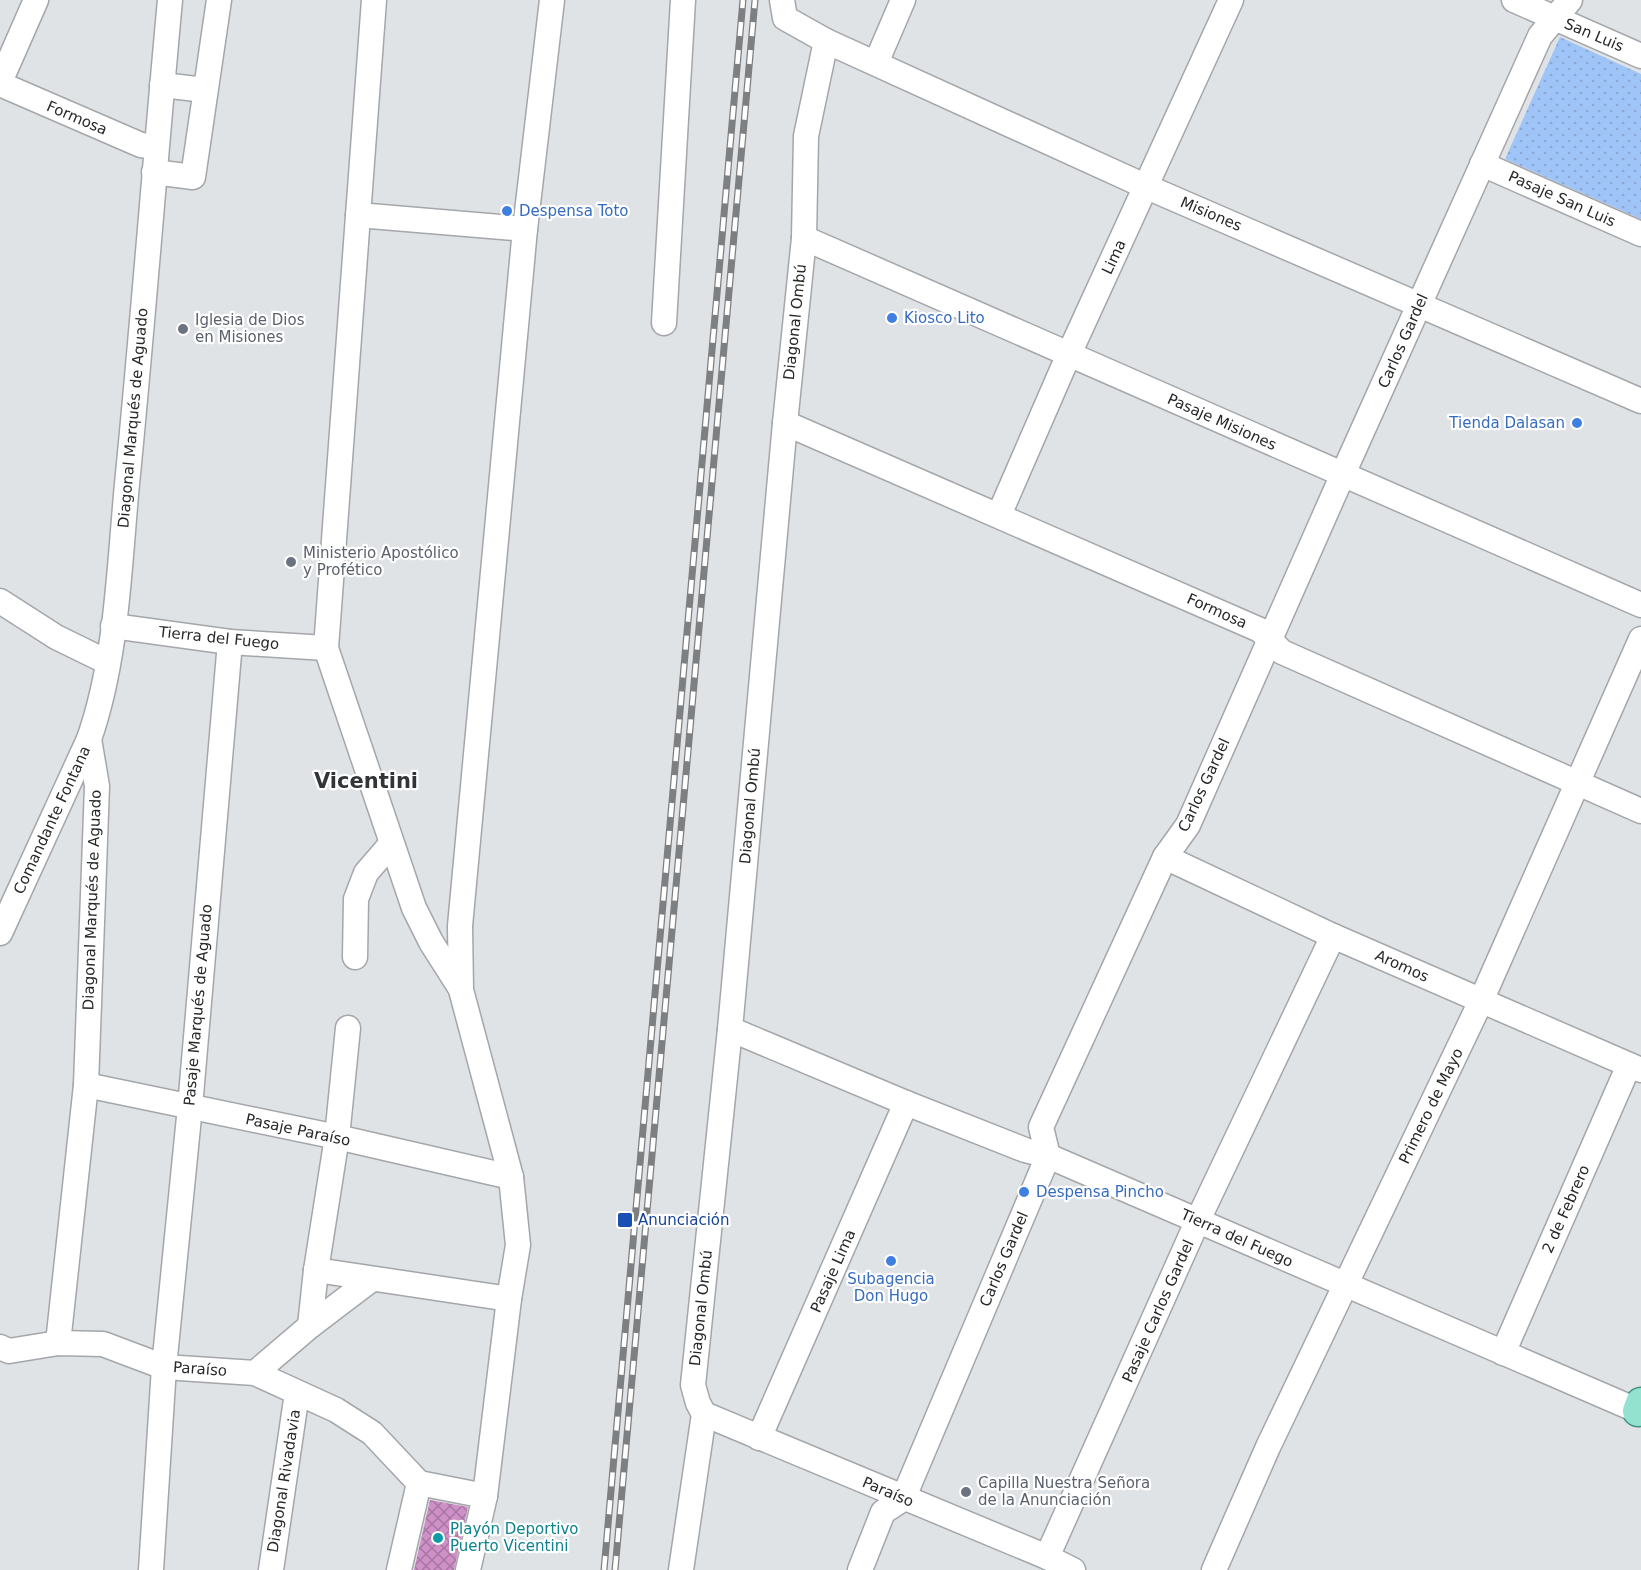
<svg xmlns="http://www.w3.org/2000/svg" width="1641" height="1570" font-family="'DejaVu Sans',sans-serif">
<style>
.park{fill:url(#park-dots)}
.building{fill:url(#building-cross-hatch)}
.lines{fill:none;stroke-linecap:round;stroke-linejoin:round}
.minor-casing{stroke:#a4a6aa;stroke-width:27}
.major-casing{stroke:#3e9481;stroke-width:33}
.minor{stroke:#fff;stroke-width:24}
.major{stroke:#93e2d0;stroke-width:30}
.rail-casing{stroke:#7e7f81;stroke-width:7}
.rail{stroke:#fff;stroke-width:4.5;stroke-dasharray:14;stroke-linecap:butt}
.shop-dot{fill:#3f7fe0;stroke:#fff;stroke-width:2}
.worship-dot{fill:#6b7280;stroke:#fff;stroke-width:2}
.transit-dot{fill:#1a4fb4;stroke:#fff;stroke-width:2}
.culture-dot{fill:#0f9aa8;stroke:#fff;stroke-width:2}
.labels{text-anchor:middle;stroke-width:4.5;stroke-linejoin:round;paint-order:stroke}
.street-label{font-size:15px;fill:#272829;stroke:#fff}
.shop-label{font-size:15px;fill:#366cbe;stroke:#fff;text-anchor:start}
.worship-label{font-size:15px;fill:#5b616d;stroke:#fff;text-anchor:start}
.transit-label{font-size:15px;fill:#164399;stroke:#fff;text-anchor:start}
.culture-label{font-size:15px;fill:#0d838f;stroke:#fff;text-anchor:start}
.district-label{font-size:21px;font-weight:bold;fill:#323437;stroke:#fff}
</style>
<defs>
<pattern id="park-dots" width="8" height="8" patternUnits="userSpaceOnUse" patternTransform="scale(1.5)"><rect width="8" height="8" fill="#9fc4f7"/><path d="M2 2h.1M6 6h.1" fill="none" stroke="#89a8d4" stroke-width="1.8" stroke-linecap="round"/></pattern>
<pattern id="building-cross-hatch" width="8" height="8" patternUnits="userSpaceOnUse" patternTransform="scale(1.5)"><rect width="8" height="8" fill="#cf90c8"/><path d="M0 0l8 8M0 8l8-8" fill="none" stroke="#a876a2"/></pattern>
</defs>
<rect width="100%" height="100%" fill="#e0e3e6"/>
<!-- park -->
<polygon class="park" points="1560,37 1641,74 1641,219 1505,159"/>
<!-- building -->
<polygon class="building" points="430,1500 468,1507 454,1570 414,1570"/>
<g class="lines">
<defs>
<g id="minor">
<polyline points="374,0 326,648 414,908 431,942 459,986"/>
<polyline points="782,0 785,18 826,41 1147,187 1641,401"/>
<polyline points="1514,0 1641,56"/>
<polyline points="876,63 903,0"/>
<polyline points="0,82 36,0"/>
<polyline points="0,84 141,145 156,147"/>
<polyline points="162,85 205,90"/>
<polyline points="1482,164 1641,234"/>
<polyline points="154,172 193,177 219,0"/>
<polyline points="358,215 525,229"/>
<polyline points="804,238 1641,605"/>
<polyline points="664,323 683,0"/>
<polyline points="785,423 1260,630 1282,652 1641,811"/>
<polyline points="999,515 1069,354 1231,0"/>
<polyline points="0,601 56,637 107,662"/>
<polyline points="113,626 230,642 326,648"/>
<polyline points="1165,857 1333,936 1641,1070"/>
<path d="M0 933 89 739C117 659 119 569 127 484 143 323 155 161 170 0"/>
<polyline points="355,957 356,899 366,873 391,844"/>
<polyline points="730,1029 906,1103 1025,1150 1048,1156 1641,1412"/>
<polyline points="86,1085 337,1137 511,1177"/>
<polyline points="316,1270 509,1299"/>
<polyline points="310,1326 316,1270 337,1137 348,1028"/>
<polyline points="58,1343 86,1085 97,786 89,739"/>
<polyline points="0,1347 9,1351 58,1343 103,1344 164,1367 255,1373 310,1326 372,1279"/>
<polyline points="1503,1353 1629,1065"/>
<polyline points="255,1373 336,1410 372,1433 419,1483 399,1570"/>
<polyline points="704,1414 1047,1557 1073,1570"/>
<polyline points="759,1438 906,1103"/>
<polyline points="419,1483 485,1496"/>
<polyline points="1047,1557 1198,1220 1333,936"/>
<polyline points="151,1570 164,1367 190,1107 230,642"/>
<polyline points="271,1570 297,1393"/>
<polyline points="468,1570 485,1496 509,1299 518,1245 511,1177 461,990 460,926 525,229 552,0"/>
<polyline points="681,1570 704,1414 698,1403 693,1385 730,1029 785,423 804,238 806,136 826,41"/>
<polyline points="860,1570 883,1512 903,1499 1048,1156 1041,1127 1165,857 1188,825 1343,474 1540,36 1570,0"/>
<polyline points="1214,1570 1268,1447 1481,1001 1641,639"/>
</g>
<polyline id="major" points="1638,1411 1641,1403"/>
</defs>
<!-- minor casing -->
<use href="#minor" class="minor-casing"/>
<!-- major casing -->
<use href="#major" class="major-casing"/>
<!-- minor -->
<use href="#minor" class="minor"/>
<!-- major -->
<use href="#major" class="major"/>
<defs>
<g id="rail">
<polyline points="604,1570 743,0"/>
<polyline points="615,1570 755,0"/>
</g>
</defs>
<!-- rail casing -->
<use href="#rail" class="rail-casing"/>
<!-- rail -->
<use href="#rail" class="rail"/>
</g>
<!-- markers -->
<g class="shop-dot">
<circle cx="507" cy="211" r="6"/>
<circle cx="892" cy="318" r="6"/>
<circle cx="1577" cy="423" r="6"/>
<circle cx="1024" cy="1192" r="6"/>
<circle cx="891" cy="1261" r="6"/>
</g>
<g class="worship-dot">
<circle cx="183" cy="329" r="6"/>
<circle cx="291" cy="562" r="6"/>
<circle cx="966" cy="1492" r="6"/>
</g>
<rect class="transit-dot" x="617" y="1212" width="16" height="16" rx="3"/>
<circle class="culture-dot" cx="438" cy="1538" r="6"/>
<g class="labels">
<!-- street labels -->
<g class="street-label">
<text transform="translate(1594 35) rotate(23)" y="5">San Luis</text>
<text transform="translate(77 118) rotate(23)" y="5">Formosa</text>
<text transform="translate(1562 199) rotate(24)" y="5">Pasaje San Luis</text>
<text transform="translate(1211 214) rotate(23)" y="5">Misiones</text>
<text transform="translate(1114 257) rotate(-65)" y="5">Lima</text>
<text transform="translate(795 322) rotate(-84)" y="5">Diagonal Ombú</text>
<text transform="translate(1403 341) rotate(-66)" y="5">Carlos Gardel</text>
<text transform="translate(133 418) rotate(-85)" y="5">Diagonal Marqués de Aguado</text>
<text transform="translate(1222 422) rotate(24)" y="5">Pasaje Misiones</text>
<text transform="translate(1217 611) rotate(24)" y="5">Formosa</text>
<text transform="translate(219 638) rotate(6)" y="5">Tierra del Fuego</text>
<text transform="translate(1204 785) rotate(-65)" y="5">Carlos Gardel</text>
<text transform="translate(750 806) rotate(-85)" y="5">Diagonal Ombú</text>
<text transform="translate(52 820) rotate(-65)" y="5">Comandante Fontana</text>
<text transform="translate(92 900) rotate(-88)" y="5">Diagonal Marqués de Aguado</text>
<text transform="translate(1402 966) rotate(24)" y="5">Aromos</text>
<text transform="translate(198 1005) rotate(-85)" y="5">Pasaje Marqués de Aguado</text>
<text transform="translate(1431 1106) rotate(-64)" y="5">Primero de Mayo</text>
<text transform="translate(298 1130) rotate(12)" y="5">Pasaje Paraíso</text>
<text transform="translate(1566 1209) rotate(-66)" y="5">2 de Febrero</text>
<text transform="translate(1237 1238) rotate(24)" y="5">Tierra del Fuego</text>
<text transform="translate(1004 1259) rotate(-67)" y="5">Carlos Gardel</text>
<text transform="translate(833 1271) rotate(-66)" y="5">Pasaje Lima</text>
<text transform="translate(701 1308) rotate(-84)" y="5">Diagonal Ombú</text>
<text transform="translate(1158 1311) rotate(-66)" y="5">Pasaje Carlos Gardel</text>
<text transform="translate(200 1369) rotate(4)" y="5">Paraíso</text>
<text transform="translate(284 1481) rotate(-81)" y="5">Diagonal Rivadavia</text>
<text transform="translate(888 1492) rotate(23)" y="5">Paraíso</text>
</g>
<!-- shop labels -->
<g class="shop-label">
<text x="519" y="216">Despensa Toto</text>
<text x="904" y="323">Kiosco Lito</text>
<text x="1565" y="428" text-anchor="end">Tienda Dalasan</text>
<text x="1036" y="1197">Despensa Pincho</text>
<text x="891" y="1284" text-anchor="middle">Subagencia<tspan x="891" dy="17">Don Hugo</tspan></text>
</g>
<!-- worship labels -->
<g class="worship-label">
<text x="195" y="325">Iglesia de Dios<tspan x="195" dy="17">en Misiones</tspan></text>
<text x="303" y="558">Ministerio Apostólico<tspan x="303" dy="17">y Profético</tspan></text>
<text x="978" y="1488">Capilla Nuestra Señora<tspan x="978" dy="17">de la Anunciación</tspan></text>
</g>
<!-- transit labels -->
<g class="transit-label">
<text x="638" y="1225">Anunciación</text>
</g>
<!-- culture labels -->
<g class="culture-label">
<text x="450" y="1534">Playón Deportivo<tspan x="450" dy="17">Puerto Vicentini</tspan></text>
</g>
<!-- district labels -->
<g class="district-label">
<text x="366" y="788">Vicentini</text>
</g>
</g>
</svg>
